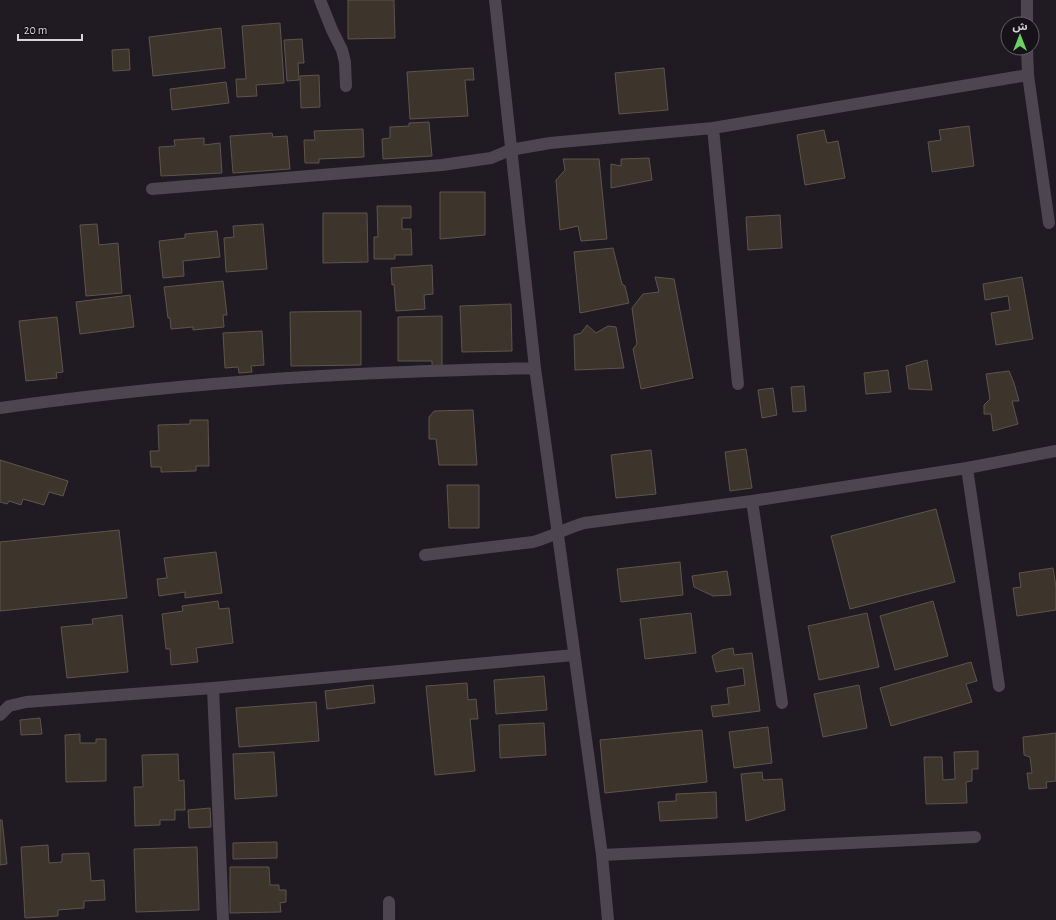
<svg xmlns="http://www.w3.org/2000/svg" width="1056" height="920" font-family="'Alegreya Sans','Noto Sans Arabic',sans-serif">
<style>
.building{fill:#3d342b;stroke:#5e544b}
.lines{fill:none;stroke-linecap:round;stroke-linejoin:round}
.street{stroke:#4d454f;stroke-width:12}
</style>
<rect width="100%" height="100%" fill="#201a23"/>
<path class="building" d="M348,0h46l1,38 -47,1z
M280,23l4,60 -28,2 1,11 -20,1 -1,-18h10l-4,-53z
M221,28l4,40 -72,8 -4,-39z
M302,39l2,24h-6l1,17 -12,1 -3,-41z
M129,49l1,21 -17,1 -1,-21z
M473,68l1,12h-9l3,36 -58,3 -3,-47z
M664,68l4,42 -49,4 -4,-41z
M319,75l1,32 -19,1 -1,-32z
M226,82l3,21 -57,7 -2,-21z
M429,122l3,34 -49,3 -1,-20 8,-1v-11l19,-1v-3z
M969,126l5,40 -42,6 -4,-30 13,-2 -2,-10z
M363,129l1,28 -45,2v4h-14l-1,-23h11l-1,-9z
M824,130l3,13 11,-2 7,37 -40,7 -8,-50z
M272,133l1,4 14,-1 3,33 -57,4 -3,-37z
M204,138v7l16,-2 2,30 -61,3 -2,-29 16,-1 -1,-6z
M649,158l3,22 -41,8v-24l10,2v-7z
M563,159h36l8,80 -26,2 -3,-15 -18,4 -4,-50 9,-10z
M440,192h45v43l-45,4z
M377,206h34v12h-9v11h9l1,26h-17v4h-21v-22h4z
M323,213h44l1,49 -45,1z
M780,215l2,33 -34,2 -2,-33z
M97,224l2,21 19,-2 4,50 -36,3 -6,-71z
M263,224l4,45 -41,3 -2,-34 10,-1 -1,-11z
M217,231l3,26 -37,4 1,15 -21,2 -4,-37 26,-3v-4z
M613,248l9,36 3,2 4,17 -49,10 -6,-61z
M432,265l1,29 -9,1 1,14 -29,2 -2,-27 -2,1 -1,-17z
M655,277l19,2 19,99 -52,11 -8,-40 4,-5 -5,-36 11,-14 16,-2z
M1022,277l11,62 -37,6 -5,-32 19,-3 -2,-14 -23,4 -2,-16z
M223,281l4,34h-4l1,12 -31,3v-3l-22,2 -1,-11h-2l-4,-31z
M130,295l4,32 -54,7 -4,-32z
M511,304l1,47 -50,1 -2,-46z
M361,311v54l-70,1 -1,-54z
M442,316v50h-10v-5h-34v-44z
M57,317l6,55 -7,1 1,5 -31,3 -7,-60z
M587,325l9,8 12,-7 8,1 8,41 -49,2 -1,-35 7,-2z
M262,331l2,34 -13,1 1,6 -13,1 -1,-6 -13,1 -2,-35z
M927,360l5,30 -23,-1 -3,-23z
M888,370l3,22 -25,2 -2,-21z
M1009,371l5,12 5,18h-7l6,23 -25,7 -2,-17h-7v-9l6,-6 -4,-25z
M804,386l2,25 -13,1 -2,-25z
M773,388l4,27 -15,3 -4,-28z
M473,410l4,55h-38l-3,-26h-7v-22l5,-6z
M190,420h18l1,46h-13v5l-35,1v-5h-10l-1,-16h9l-1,-26 32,-1z
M746,449l6,39 -22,3 -5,-39z
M651,450l5,44 -40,4 -5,-43z
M0,460l68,21 -5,15 -14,-4 -5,13 -21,-6 -2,6 -12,-4 -2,3 -7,-2z
M447,485h32v43h-30z
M936,509l19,73 -105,27 -19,-73z
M119,530l8,68 -127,13v-69z
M216,552l6,41 -37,5v-6l-26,4 -2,-17 10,-1 -3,-20z
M680,562l3,33 -62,7 -4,-33z
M1053,568l3,19v23l-39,6 -4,-28 8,-1 -2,-14z
M727,571l4,24 -18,1 -19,-9 -2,-11z
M218,601l1,8 10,-1 4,35 -37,5 2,14 -27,3 -1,-16h-4l-4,-35 21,-3 -1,-5z
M933,601l15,55 -53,14 -15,-54z
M691,613l5,40 -51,6 -5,-40z
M867,613l12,54 -60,13 -11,-54z
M122,615l6,57 -61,6 -6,-51 32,-3 -1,-5z
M733,648l1,7 18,-2 8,58 -47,6 -2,-11 18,-2 -2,-16 18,-3 -2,-17 -27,4 -4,-16 10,-6z
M971,662l6,19 -11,3 6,18 -81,24 -11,-38z
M544,676l3,34 -51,4 -2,-34z
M467,683l1,17 8,-1 2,20h-8l5,52 -40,4 -9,-89z
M373,685l2,18 -48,6 -2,-18z
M859,685l8,43 -44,9 -9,-43z
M316,702l3,39 -80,6 -3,-39z
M40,718l2,16 -21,1 -1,-15z
M544,723l2,32 -46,3 -1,-33z
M768,727l4,36 -38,5 -5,-36z
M702,730l5,52 -102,11 -5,-53z
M1056,733v48l-10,1 1,6 -18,1 -2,-16h5l-2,-16 -6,-2 -1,-18z
M80,734v9h16v-4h10v42l-40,1 -1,-47z
M978,751v18h-6v12l-6,1 1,21 -41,1 -2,-47h18l1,23 12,-1 -1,-27z
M274,752l3,44 -42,3 -2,-45z
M178,754l1,27 5,-1 1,30h-10v10h-15v5l-25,1 -1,-39h9l-1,-32z
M762,772l1,8 19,-1 3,31 -39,11 -5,-47z
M716,792l1,26 -57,3 -2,-19 18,-1v-7z
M210,808l1,19 -22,1 -1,-18z
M0,820h2l5,44 -7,1z
M277,842v16l-44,1v-16z
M48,845l1,18 13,-1v-8l27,-1 2,28 13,-1 1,20 -21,1v7l-26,2v6l-33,2 -4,-71z
M197,847l2,63 -63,2 -2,-63z
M230,867h39l1,18h9v5h7v12l-6,1 1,9 -51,1z"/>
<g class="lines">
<path class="street" d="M320,0l12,30 10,20 3,12 1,24
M495,0l40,368 67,487 6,65
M1027,24v-24
M1027,48l1,27 21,148
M713,128l25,256
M152,189l290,-24 49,-7 19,-8 40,-7 163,-15 315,-53
M0,408c79,-11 158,-20 238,-26 99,-9 198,-11 297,-14
M967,468l32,218
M752,501l30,202
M425,555l108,-13c18,-5 34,-14 51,-19l168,-22 215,-33 89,-17
M213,688l10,232
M0,715l9,-9 17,-4 187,-14 361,-33
M602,855l373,-18
M389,920v-18"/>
</g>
<g transform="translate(1020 36)"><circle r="19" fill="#171119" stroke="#655f66"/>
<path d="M0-3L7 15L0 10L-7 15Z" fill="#6cd362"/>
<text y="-6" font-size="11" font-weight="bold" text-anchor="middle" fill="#d9d4da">ش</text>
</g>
<path d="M18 34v6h64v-6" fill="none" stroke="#d9d4da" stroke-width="2"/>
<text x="24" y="34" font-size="12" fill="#d9d4da" stroke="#171119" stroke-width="3" paint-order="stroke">20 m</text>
</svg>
